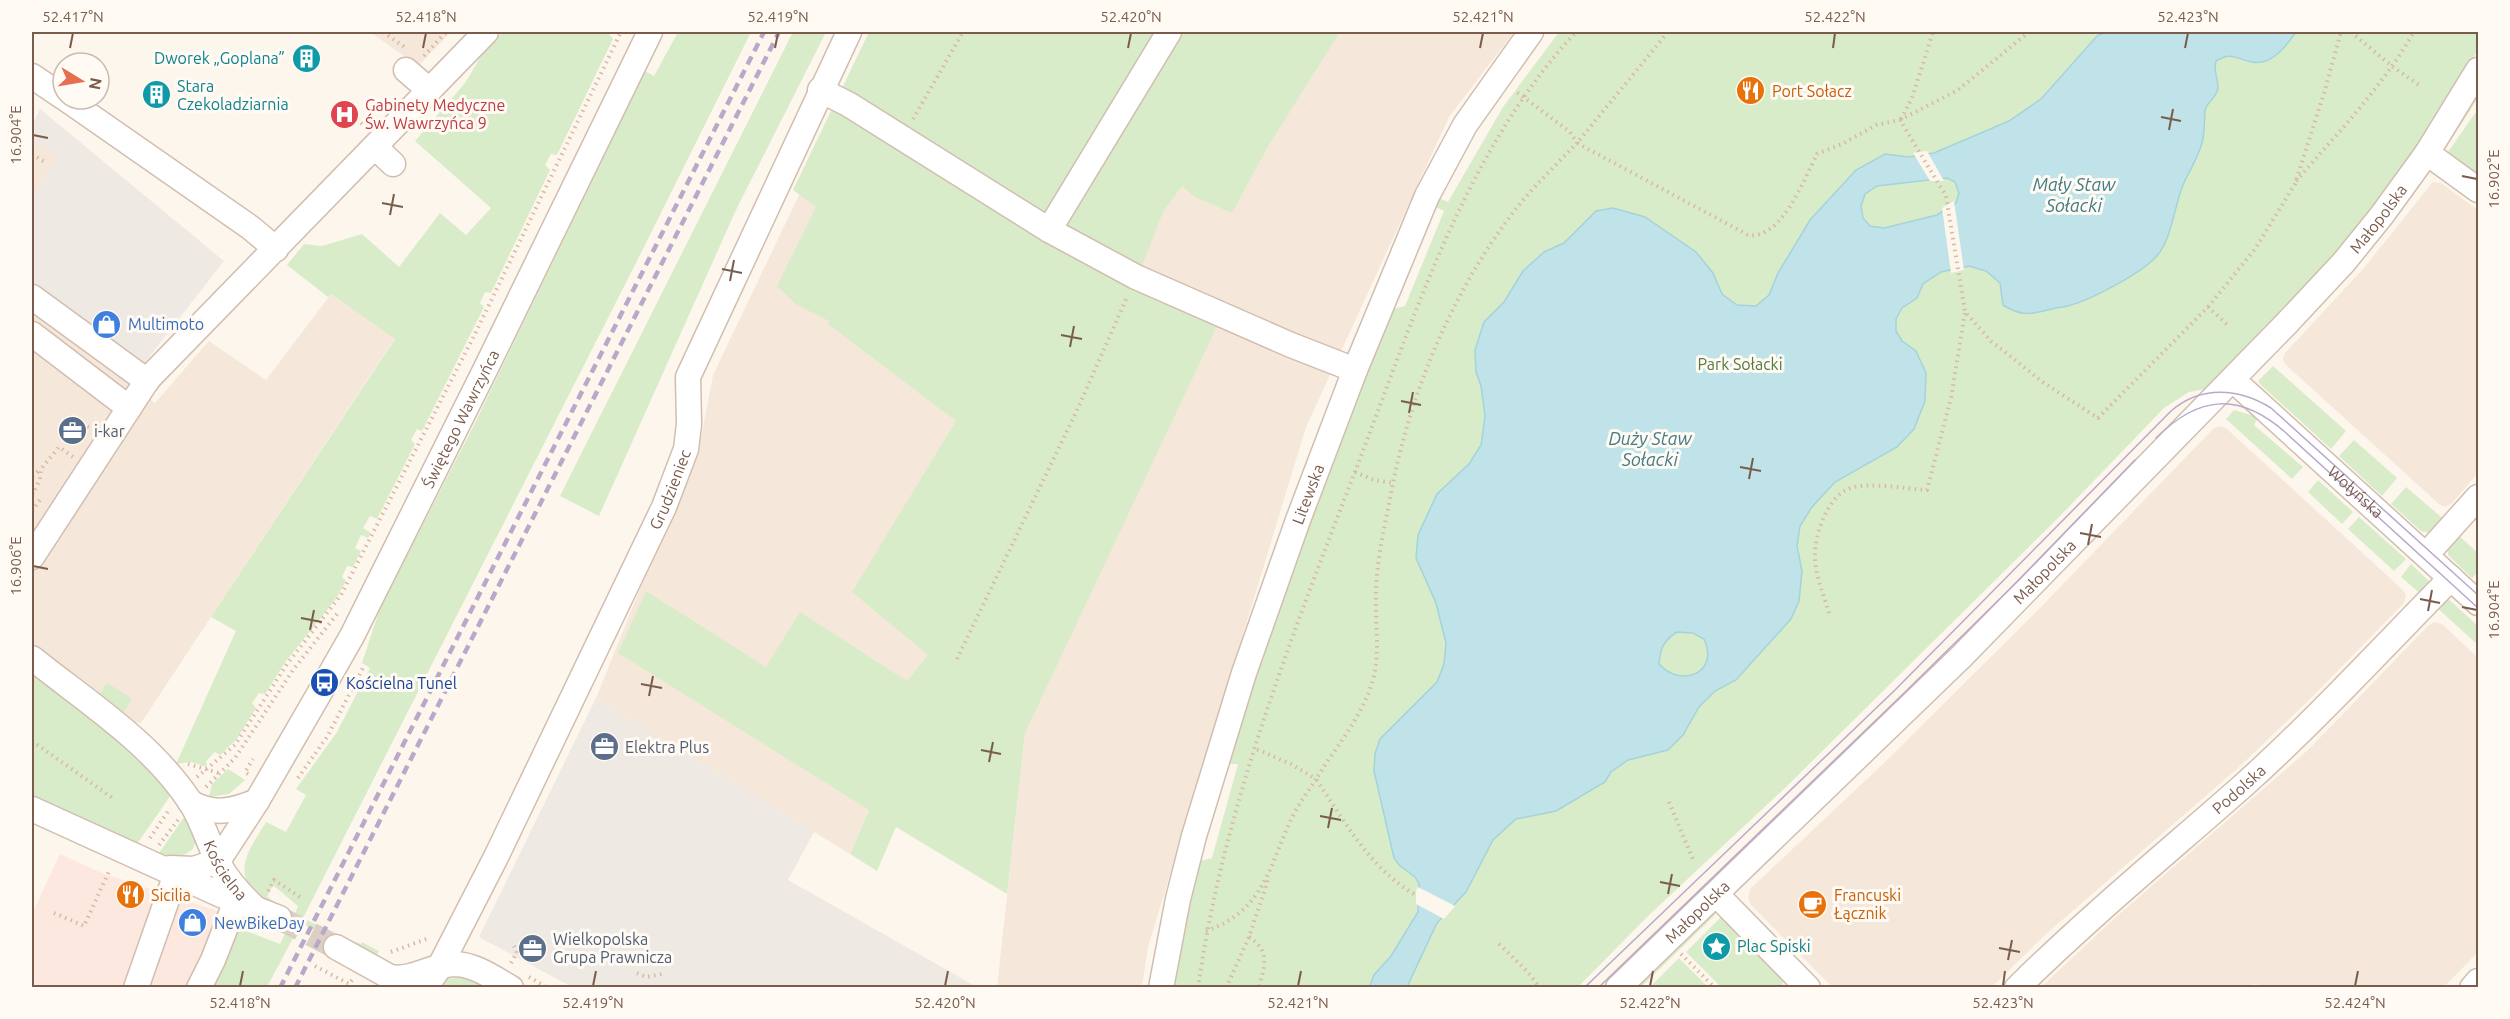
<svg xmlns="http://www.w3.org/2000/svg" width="2510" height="1019" font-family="Ubuntu,sans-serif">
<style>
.residential{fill:#f5e8da}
.commercial{fill:#fde8e0}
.industrial{fill:#efe9e4}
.green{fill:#d8ecc9;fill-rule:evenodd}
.water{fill:#bfe3e8;stroke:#a5d3da;stroke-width:1.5;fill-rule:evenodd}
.pier{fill:#fdf6ec}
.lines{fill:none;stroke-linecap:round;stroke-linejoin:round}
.minor-tunnel{stroke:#dcd0c4;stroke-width:24;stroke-dasharray:24 12;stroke-linecap:butt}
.minor-casing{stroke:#d1beb0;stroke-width:27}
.path{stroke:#d9b8a5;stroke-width:4;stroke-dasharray:1.5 4.5;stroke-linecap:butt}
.minor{stroke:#fff;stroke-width:24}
.tram{stroke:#b9a8c9;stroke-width:1.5}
.rail{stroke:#b9a8c9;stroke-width:4.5;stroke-dasharray:9 6;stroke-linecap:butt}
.ticks{fill:none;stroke:#7a5c4d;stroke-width:2}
.labels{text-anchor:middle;stroke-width:6;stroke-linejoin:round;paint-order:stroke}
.culture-label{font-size:16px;fill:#0d838f;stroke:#fffaf3;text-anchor:start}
.food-label{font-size:16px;fill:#c56008;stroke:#fffaf3;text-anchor:start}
.health-label{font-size:16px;fill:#be3a42;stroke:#fffaf3;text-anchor:start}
.street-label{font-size:16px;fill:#7a5c4d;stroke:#fffaf3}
.shop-label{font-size:16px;fill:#366cbe;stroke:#fffaf3;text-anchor:start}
.park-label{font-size:16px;fill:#537a41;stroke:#fffaf3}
.service-label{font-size:16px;fill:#4e5e75;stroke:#fffaf3;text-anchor:start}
.transit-label{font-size:16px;fill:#164399;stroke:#fffaf3;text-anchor:start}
.water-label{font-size:18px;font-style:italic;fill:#437c86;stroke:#fffaf3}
.neatline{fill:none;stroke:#7a5c4d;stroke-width:2}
.ticks-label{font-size:15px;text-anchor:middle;fill:#7a5c4d}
</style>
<rect width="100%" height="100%" fill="#fdf6ec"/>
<path class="residential" d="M370,32h81l-33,34z
M877,32h637l-65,85 -143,310 -158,520 -6,40h-145l28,-254 -156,77 -19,44 -254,-156 105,-260 12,-63z
M32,138l26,17 -26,47z
M2433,182l8,1 37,27v263l-27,31 -6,3 -6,-3 -154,-140 -2,-5 2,-6 78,-84z
M331,294l64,44 -254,385 -11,-1 -98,93v-503l123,91 54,-62 57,39z
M2219,426l7,2 177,162 3,6 -2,7 -92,94 -74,71 -192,166 -54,53h-160l-81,-82 -3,-7 2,-9 135,-127 152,-151 177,-183z
M2435,622l7,2 36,34v294l-34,35 -184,1 -4,-5 -6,5 -209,-1 75,-70 192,-167 120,-124z"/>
<path class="commercial" d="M60,854l42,19 116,38 18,11 -28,65 -176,1v-74z"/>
<path class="industrial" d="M40,109l184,152 -96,123 -96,-72v-110l26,-47 -26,-17v-13z
M596,698l218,134 -26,48 189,107h-405l-93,-50z"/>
<path class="green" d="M503,32h108l-2,2 4,5 -56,116 -6,-1 -6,11 5,5 -59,123 -6,-1 -5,11 4,4 -62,124 -5,-2 -6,11 4,4 -38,75 -7,-3 -7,12 8,5 -3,5 -7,-3 -6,13 6,3 -8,16 -6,-1 -5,11 4,4 -11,19 -49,61 -21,33 -6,-1 -7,10 4,5 -20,32 -16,15 -5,-3 -9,9 1,6 -16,-5 -15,2 60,-133 -25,-14 184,-278 -64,-45 -3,3 -41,-32 17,-21 18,2 40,-12 37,33 41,-54 26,22 25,-27 -76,-67 50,-58 18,-30z
M678,32h73l-110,221 -338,665 38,19 20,7 1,-2 17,9 -4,8 -74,-36 -34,64 -56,1 29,-69 9,3 -3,9 34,13 12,-25c-8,-5 -21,-9 -28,-16 -35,-29 -16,-51 2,-81l20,10 20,-37 -10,-6 41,-57 33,-64 -8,-5 18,-55 94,-183 171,-354 9,5zM273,885l25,21 -3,8 -28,-17z
M793,32h33l-90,178 -137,306 -39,-20z
M869,32h471l-73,116 -35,65 -37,-16 -13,-11 -19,26 -23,59 79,51 -194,411 -18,161 -111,-67 -19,44 -27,-17 19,-44 -251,-157 28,-62 120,76 34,-55 107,69 21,-26 -76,-63 104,-171 -128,-97 1,-3 -32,-16 -20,-19 39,-79 -23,-17z
M1559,32h919v18l-85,134 -66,82 -112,121 -26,5 -25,16 -107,111 -271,268 -139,130 -69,70 -408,1 26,-126 16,-4 26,-94h-14l23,-73 141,-381 17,-4 39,-95 -12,-6 4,-8 12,5 55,-95z
M2478,88v10l-32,50v-5z
M2478,109v68l-30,-25z
M2273,366l73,65 -15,18 -70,-64 -3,-4z
M2234,410l24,7 -4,8 49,42 -11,12 -66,-60z
M2354,440l43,38 -15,18 -43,-40z
M2318,480l35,32 -11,12 -34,-32z
M2406,487l40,34 -16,12 -9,-2 -30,-27z
M2359,517l47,42 -12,12 -46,-42z
M2457,534l21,19v22l-1,-2 -5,5 -24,-23v-11z
M2411,564l20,19 -9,12 -21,-18z
M2445,596l33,30v19l-43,-39z
M32,666l106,87 35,39 -36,52 -105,-46z
M107,683l23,14 1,4 -8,12 -24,-18z
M228,769l17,11 -16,14 -20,3 3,-13z
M187,813l10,25 -4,11 -14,9 -20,-5z
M1717,913l-76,74 -10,1 79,-74z
M1724,914l58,57 1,16h-62l-35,-35z
M1679,958l29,29h-58z
M462,977l14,2 16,9h-55l10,-9z"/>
<path class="water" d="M2106,32h190c-10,14 -24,34 -44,30 -16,-3 -20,-11 -36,-1 -3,10 2,17 2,27 -1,10 -12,14 -13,23 -1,11 0,21 -3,32 -4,15 -13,28 -19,42 -9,22 -11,54 -27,72 -16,17 -70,46 -93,50 -26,3 -34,14 -60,-2l-3,-22 -14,-12 -17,-5 -28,6 -18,12 -6,14 -15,10 -6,11v12l6,10 14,10 10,22 -1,28 -11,28 -17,18 -62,35 -23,25 -12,19 -3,20 5,25 -3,30 -8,18 -55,61 -21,11 -16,16 -16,28 -15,15 -40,10 -17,12 -6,10 -49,29 -40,8 -23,21 -27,52 -29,31 -30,64 -38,1 5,-13 17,-19 27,-44 1,-28 -4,-7 -16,-12 -5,-7 -20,-87 1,-17 5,-15 57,-57 7,-18 2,-21 -10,-40 -20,-45 2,-23 19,-41 32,-30 12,-19 4,-29 -4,-30 -5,-14 -1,-22 9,-28 20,-20 19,-31 21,-19 20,-9 32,-32 17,-3 32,9 51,35 17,21 9,21 15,11 19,1 13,-11 9,-22 32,-53 46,-50 29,-16 24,3 25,-4 75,-32 32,-22 56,-63zM1947,178l8,4 4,11 -3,10 -19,12 -53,13 -14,-2 -7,-8 -2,-12 4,-12 12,-8zM1677,632l16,1 11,6c16,35 -24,49 -45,25 1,-15 4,-23 18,-32z"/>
<path class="pier" d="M1927,151l17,30h-14l-17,-28z
M1954,201l10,69 -13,3 -9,-65z
M1418,887l37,19 -11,13 -28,-15v-13z"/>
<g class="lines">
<path class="minor-tunnel" d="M279,918l57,29"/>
<defs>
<g id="minor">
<path d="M406,70l23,20"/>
<path d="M32,76l31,21"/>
<path d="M820,90l28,14 201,126 87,47 155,68 64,25"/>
<path d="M66,99l185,129 25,21"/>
<path d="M375,147l18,17"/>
<path d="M2427,153l51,37"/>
<path d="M1049,230l120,-198"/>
<path d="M32,297l115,84"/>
<path d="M32,334l97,74"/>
<path id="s1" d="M2233,380l245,223"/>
<path d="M2426,555l52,-58"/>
<path d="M32,557l116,-178 338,-347"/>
<path id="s2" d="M32,658c55,44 120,85 159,145 12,19 18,42 29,63 9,16 21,29 35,42"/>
<path d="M190,802c23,14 44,9 67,-1"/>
<path d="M32,809l189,86 58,23"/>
<path id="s3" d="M170,868l24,1 24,-8 39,-60 59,-102 36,-63 133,-266 165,-338"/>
<path d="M1716,894l92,94"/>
<path d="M336,947l54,30 8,11"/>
<path d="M390,977c23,4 42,-12 64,-13 20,0 40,14 57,24"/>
<path d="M136,988l40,-114"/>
<path d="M199,988l14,-28 23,-59"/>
<path id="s4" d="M425,988l14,-20 57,-111 168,-350 22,-58 3,-25 -1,-47 161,-345"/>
<path id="s5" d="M1161,988l17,-89 16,-63 50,-163 54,-153 57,-150 72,-174 38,-71 66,-93"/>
<path id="s6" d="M1618,988l344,-332 325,-333 57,-61 38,-47 45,-62 51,-83"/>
<path id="s7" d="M2017,988c73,-72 151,-136 228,-204 72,-65 138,-137 206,-206"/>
<path d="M2472,988l6,-7"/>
</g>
</defs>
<use href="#minor" class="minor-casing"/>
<path class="path" d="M383,32l23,16
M1668,32l-91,111 171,92c34,5 56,-56 69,-81l25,-10 34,-19 24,-5 46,76 19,116 26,29 53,42 54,35 110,-111 21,19
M2351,32l42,35 29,20
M424,56l22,-24
M344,114l5,-4 15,16
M913,119l50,-87
M1901,119l11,-21 21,-66
M1900,120l58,-30 71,-58
M32,154l14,9
M2296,181c43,-49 85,-93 118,-149
M2208,307l47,-58 40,-65 29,-91 17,-61
M82,424l8,4
M1355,472l19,8 19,3
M32,476l9,-7
M32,495l8,-16 1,-10 18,-22 14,10
M32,511l10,-14
M1829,613c-5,-18 -15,-40 -14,-59 0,-20 13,-57 33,-65 20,-8 57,0 79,1l24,-92 14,-86
M957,659l122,-253 48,-109
M32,741l82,58
M188,764l31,9
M248,774l-3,-2 8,-13
M197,777l38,-32 52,-81 54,-69 133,-259 147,-304
M298,778l29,-41 36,-69
M206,787l29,-29 58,-88 44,-56
M1669,802l25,60
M150,838l19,-28
M159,845l19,-25
M268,891l6,-11 29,19
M1414,894c-45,-27 -69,-72 -98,-115 20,-32 49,-66 58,-103 6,-27 1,-54 2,-82 0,-29 7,-60 13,-90 18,-104 61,-210 126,-294 19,-24 41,-45 62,-67l-7,-11 -56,-42
M54,913l30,13 26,-57
M1206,931c63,-22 63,-71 90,-121 6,-11 14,-21 20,-31l-25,-15 -35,-15
M1249,937c22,14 15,29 10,51
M1499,944l28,27 13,17
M391,952l38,-14
M1681,954l34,34
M511,963l6,-11 -3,-6
M315,966l34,18 3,-4
M637,973l9,4 16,-3
M529,977l19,11
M1198,988c26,-184 97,-360 163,-532 56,-147 106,-307 215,-424
M1226,988l23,-51 20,-60"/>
<use href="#minor" class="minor"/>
<path class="tram" d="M2156,438c43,-43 83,-46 129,-6l193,176
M1584,988l311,-298 276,-279c30,-26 68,-23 100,-3l207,187
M1598,988l303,-292 120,-118 114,-118"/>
<path class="rail" d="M280,988l484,-956
M295,988l484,-956"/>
</g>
<path class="ticks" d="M70,48l3,-15M423,48l3,-15M775,48l3,-15M1128,48l3,-15M1480,48l3,-15M1833,48l2,-15M2185,48l3,-15M2161,117l20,4M2169,130l4,-21M33,135l15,3M2462,176l15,3M382,203l21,4M390,215l4,-21M722,269l20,4M730,281l4,-21M1061,335l21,4M1070,347l4,-21M1401,401l20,4M1409,413l4,-21M1740,467l21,4M1749,479l4,-21M2080,533l21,4M2088,545l4,-21M33,566l15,3M2420,599l20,4M2462,607l15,3M2428,611l4,-21M301,618l21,4M310,630l4,-20M641,684l21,4M649,696l4,-20M981,750l20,4M989,762l4,-20M1320,816l21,4M1328,828l4,-20M1660,882l20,4M1668,894l4,-20M1999,948l21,4M2008,960l4,-20M240,986l3,-15M593,986l3,-15M945,986l3,-15M1298,986l3,-15M1650,986l3,-15M2003,986l2,-15M2355,986l3,-15"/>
<defs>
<symbol id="building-disc" viewBox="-11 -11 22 22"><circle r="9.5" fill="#0f9aa8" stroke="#fffaf3"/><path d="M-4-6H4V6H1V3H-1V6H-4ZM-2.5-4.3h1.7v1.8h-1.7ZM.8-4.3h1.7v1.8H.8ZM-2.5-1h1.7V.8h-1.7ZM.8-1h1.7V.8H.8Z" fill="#fff"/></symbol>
<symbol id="restaurant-disc" viewBox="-11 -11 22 22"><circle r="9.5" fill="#e8710a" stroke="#fffaf3"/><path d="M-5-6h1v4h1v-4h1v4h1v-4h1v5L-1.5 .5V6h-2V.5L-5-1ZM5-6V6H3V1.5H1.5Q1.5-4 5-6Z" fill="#fff"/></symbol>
<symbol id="hospital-disc" viewBox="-11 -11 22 22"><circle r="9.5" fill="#e0444e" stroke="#fffaf3"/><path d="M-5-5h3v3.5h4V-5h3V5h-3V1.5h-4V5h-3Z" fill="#fff"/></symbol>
<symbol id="shop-disc" viewBox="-11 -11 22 22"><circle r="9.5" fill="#3f7fe0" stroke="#fffaf3"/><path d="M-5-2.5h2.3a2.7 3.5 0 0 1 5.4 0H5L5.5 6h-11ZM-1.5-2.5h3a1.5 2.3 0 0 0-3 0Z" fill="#fff"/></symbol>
<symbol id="office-disc" viewBox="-11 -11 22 22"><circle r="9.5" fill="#5c6f8a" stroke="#fffaf3"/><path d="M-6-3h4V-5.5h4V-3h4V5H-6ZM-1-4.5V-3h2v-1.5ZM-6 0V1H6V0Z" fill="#fff"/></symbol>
<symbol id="bus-disc" viewBox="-11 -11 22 22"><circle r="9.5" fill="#1a4fb4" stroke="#fffaf3"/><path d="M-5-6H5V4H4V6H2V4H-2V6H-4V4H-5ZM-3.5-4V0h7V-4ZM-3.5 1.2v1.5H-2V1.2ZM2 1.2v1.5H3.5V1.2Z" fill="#fff"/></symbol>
<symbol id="cafe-disc" viewBox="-11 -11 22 22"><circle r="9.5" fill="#e8710a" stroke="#fffaf3"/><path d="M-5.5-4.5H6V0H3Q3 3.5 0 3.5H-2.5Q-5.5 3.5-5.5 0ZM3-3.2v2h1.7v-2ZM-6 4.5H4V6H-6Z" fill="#fff"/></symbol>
<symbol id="sight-disc" viewBox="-11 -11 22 22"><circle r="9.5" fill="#0f9aa8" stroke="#fffaf3"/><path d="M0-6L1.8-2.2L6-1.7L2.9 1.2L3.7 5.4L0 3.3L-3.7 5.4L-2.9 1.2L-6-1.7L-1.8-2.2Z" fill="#fff"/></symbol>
</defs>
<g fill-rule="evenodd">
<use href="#building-disc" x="290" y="42" width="33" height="33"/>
<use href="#restaurant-disc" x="1734" y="74" width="33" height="33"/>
<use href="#building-disc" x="140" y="78" width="33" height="33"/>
<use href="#hospital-disc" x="328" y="98" width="33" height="33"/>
<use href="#shop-disc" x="90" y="308" width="33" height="33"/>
<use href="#office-disc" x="56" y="414" width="33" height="33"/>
<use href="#bus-disc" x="308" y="666" width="33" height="33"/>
<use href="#office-disc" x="588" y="730" width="33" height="33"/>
<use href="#restaurant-disc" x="114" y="878" width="33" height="33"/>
<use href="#cafe-disc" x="1796" y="888" width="33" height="33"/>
<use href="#shop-disc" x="176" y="906" width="33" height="33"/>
<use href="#sight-disc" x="1700" y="930" width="33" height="33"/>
<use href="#office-disc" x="516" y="932" width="33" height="33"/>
</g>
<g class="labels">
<g class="culture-label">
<text x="285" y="64" text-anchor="end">Dworek „Goplana”</text>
<text x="177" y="92">Stara<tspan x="177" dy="18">Czekoladziarnia</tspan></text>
<text x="1737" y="952">Plac Spiski</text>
</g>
<g class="food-label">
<text x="1772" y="97">Port Sołacz</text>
<text x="151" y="901">Sicilia</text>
<text x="1834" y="901">Francuski<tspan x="1834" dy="18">Łącznik</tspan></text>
</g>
<g class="health-label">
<text x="365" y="111">Gabinety Medyczne<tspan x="365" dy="18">Św. Wawrzyńca 9</tspan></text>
</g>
<g class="street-label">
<text dy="6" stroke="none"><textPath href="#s6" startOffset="1082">Małopolska</textPath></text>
<text dy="6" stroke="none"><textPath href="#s3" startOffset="554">Świętego Wawrzyńca</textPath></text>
<text dy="6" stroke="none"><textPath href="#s4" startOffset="556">Grudzieniec</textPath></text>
<text dy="6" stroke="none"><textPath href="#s1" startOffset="166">Wołyńska</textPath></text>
<text dy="6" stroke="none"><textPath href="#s5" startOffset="516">Litewska</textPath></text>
<text dy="6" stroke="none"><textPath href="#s6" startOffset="596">Małopolska</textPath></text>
<text dy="6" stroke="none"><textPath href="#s7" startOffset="298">Podolska</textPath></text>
<text dy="6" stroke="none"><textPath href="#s2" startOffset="292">Kościelna</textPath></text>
<text dy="6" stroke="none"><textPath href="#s6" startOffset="110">Małopolska</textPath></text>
</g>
<g class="shop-label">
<text x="128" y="330">Multimoto</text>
<text x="214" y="929">NewBikeDay</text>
</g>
<g class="park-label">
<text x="1740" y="370">Park Sołacki</text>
</g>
<g class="service-label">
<text x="94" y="437">i-kar</text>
<text x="625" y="753">Elektra Plus</text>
<text x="553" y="945">Wielkopolska<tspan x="553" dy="18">Grupa Prawnicza</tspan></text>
</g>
<g class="transit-label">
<text x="346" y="689">Kościelna Tunel</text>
</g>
<g class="water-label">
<text x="2074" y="191">Mały Staw<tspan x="2074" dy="21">Sołacki</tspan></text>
<text x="1650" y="445">Duży Staw<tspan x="1650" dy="21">Sołacki</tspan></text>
</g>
</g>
<rect width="2510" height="1019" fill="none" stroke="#fffaf3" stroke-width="66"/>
<g transform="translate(81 81) rotate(101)"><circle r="28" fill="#fffaf3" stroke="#cabbb1" stroke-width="1.5"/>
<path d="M0-4.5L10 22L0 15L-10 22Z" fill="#e76f51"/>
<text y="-9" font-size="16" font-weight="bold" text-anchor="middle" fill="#7a5c4d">N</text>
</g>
<rect x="33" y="33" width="2444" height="953" class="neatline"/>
<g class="ticks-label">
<text x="73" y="22">52.417°N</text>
<text x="426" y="22">52.418°N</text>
<text x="778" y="22">52.419°N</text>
<text x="1131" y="22">52.420°N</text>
<text x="1483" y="22">52.421°N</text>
<text x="1835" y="22">52.422°N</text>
<text x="2188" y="22">52.423°N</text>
<text transform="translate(16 135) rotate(-90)" y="5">16.904°E</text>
<text transform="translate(2494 179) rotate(-90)" y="5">16.902°E</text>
<text transform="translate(16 566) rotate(-90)" y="5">16.906°E</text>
<text transform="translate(2494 610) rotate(-90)" y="5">16.904°E</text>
<text x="240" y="1008">52.418°N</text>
<text x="593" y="1008">52.419°N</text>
<text x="945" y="1008">52.420°N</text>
<text x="1298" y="1008">52.421°N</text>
<text x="1650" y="1008">52.422°N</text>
<text x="2003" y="1008">52.423°N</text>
<text x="2355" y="1008">52.424°N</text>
</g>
</svg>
